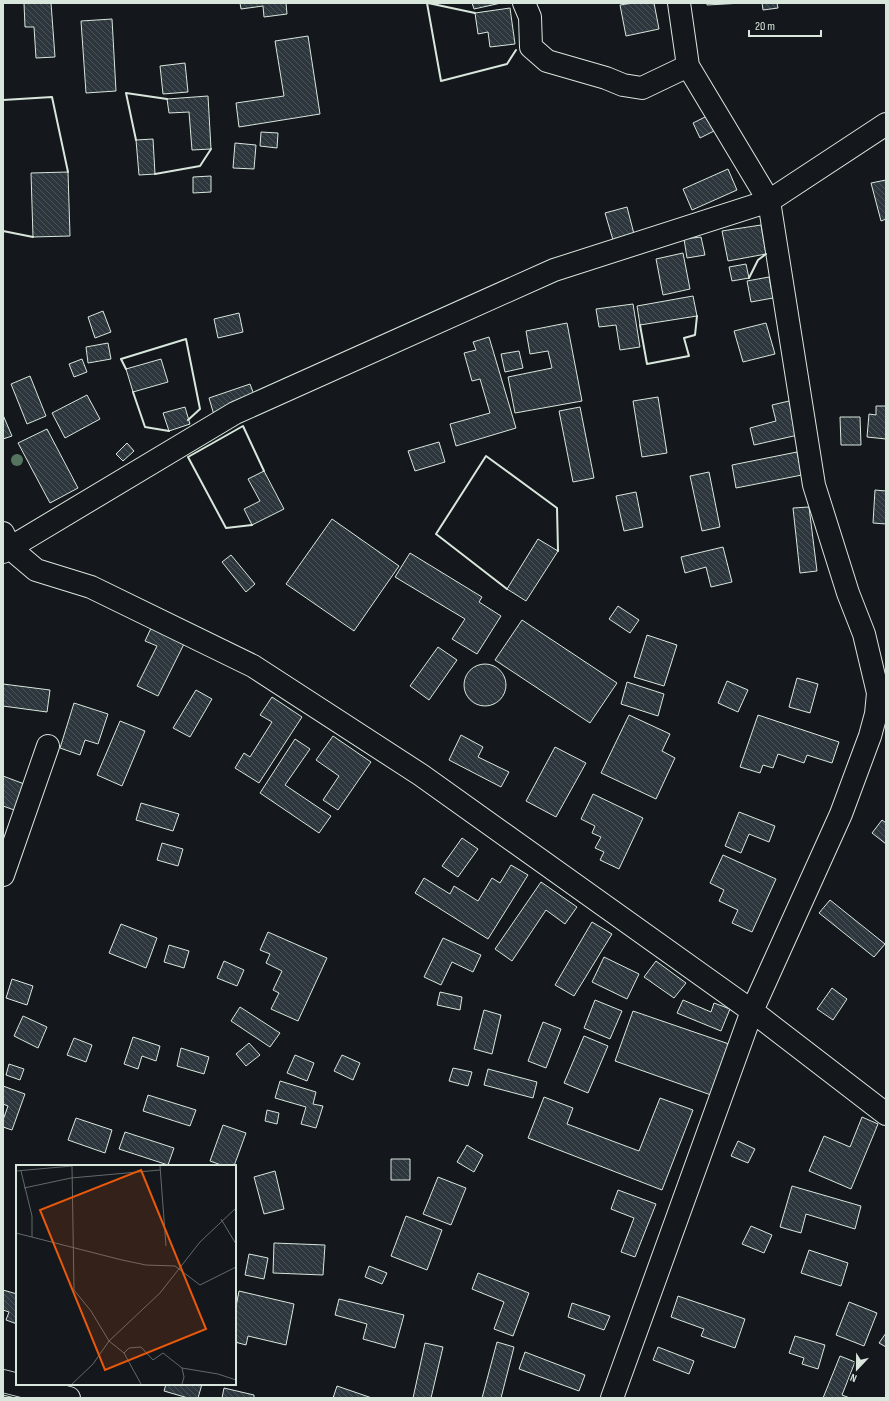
<svg xmlns="http://www.w3.org/2000/svg" width="889" height="1401" font-family="'Sofia Sans Condensed',sans-serif">
<style>
.building{fill:url(#building-back-hatch);stroke:#d8e6dc}
.lines{fill:none;stroke-linecap:round;stroke-linejoin:round}
.minor-casing{stroke:#d8e6dc;stroke-width:24}
.minor{stroke:#14181c;stroke-width:22}
.wall{stroke:#d8e6dc;stroke-width:2}
.tree{fill:#55745f}
.inset-road{fill:none;stroke:#626a69;stroke-width:1}
.view{fill:#e8590c;fill-opacity:0.15;stroke:#e8590c;stroke-width:2}
.inset-edge{fill:none;stroke:#d8e6dc;stroke-width:2}
</style>
<defs>
<pattern id="building-back-hatch" width="6" height="6" patternUnits="userSpaceOnUse"><rect width="6" height="6" fill="#2c363c"/><path d="M-1 5l2 2M0 0l6 6M5-1l2 2" fill="none" stroke="#4a5358"/></pattern>
</defs>
<rect width="100%" height="100%" fill="#14181c"/>
<path class="building" d="M24,3h27l4,54 -19,1 -2,-31h-9z
M240,3h46l1,11 -23,3 -1,-11 -22,3z
M472,3h29l-27,6z
M633,3h21l5,26 -33,7 -6,-31z
M707,3h36l-36,2z
M762,3h15l1,5 -15,2z
M510,8l5,36 -25,3 -2,-15 -10,2 -3,-21z
M112,19l4,72 -30,2 -5,-72z
M308,36l12,78 -81,13 -3,-24 48,-7 -9,-55z
M185,63l3,29 -25,2 -3,-28z
M208,96l3,53 -19,1 -3,-38 -20,1 -2,-14z
M707,116l7,15 -14,7 -7,-15z
M261,132l17,1 -1,15 -17,-2z
M153,139l2,35 -16,1 -3,-35z
M235,143l21,2 -2,24 -21,-1z
M728,169l9,21 -45,20 -9,-21z
M68,172l2,64 -37,1 -2,-64z
M211,176v16l-18,1v-16z
M886,180v39l-5,2 -10,-38z
M627,207l7,27 -21,6 -8,-27z
M761,225l5,29 -38,7 -6,-30z
M701,237l4,18 -18,3 -3,-19z
M683,253l7,36 -27,6 -7,-36z
M746,264l3,14 -17,3 -3,-14z
M769,277l4,21 -22,4 -4,-21z
M693,296l4,20 -57,9 -3,-19z
M633,304l7,43 -20,3 -4,-25 -17,2 -3,-18z
M103,311l8,21 -16,6 -7,-21z
M239,313l4,19 -25,6 -4,-19z
M567,323l15,78 -67,12 -7,-36 44,-9 -4,-17 -18,3 -4,-23z
M766,323l9,31 -32,8 -9,-31z
M489,337l27,91 -60,18 -6,-22 40,-11 -10,-34 -8,2 -8,-28 12,-3 -3,-8z
M108,343l3,16 -23,4 -2,-16z
M519,351l4,17 -18,4 -4,-18z
M82,359l5,13 -13,5 -5,-13z
M161,359l7,23 -35,10 -7,-23z
M30,376l16,40 -19,8 -16,-40z
M250,384l6,16 -42,15 -5,-17z
M87,395l13,24 -35,19 -13,-25z
M658,397l9,56 -25,4 -9,-56z
M789,401l9,34 -44,10 -4,-17 26,-7 -4,-16z
M876,406h10v33l-19,-2 2,-23 7,1z
M185,407l5,17 -21,7 -6,-18z
M580,407l14,71 -21,4 -14,-71z
M3,415l9,21 -9,3z
M840,417h20l1,28h-20z
M47,429l31,59 -28,15 -32,-60z
M439,442l6,20 -30,9 -7,-20z
M127,443l7,8 -11,10 -7,-7z
M797,452l5,23 -66,13 -4,-23z
M264,471l20,38 -32,16 -8,-16 16,-8 -12,-22z
M709,472l11,55 -18,4 -12,-55z
M875,490l11,1v33l-13,-1z
M636,492l7,35 -19,4 -8,-35z
M809,507l8,64 -17,2 -7,-65z
M332,519l67,47 -45,65 -68,-47z
M538,539l20,12 -32,50 -19,-12z
M723,547l9,35 -21,5 -5,-20 -21,6 -4,-16z
M410,553l72,44 -3,5 22,14 -24,38 -25,-15 13,-20 -70,-42z
M231,555l24,29 -9,8 -24,-30z
M618,606l21,14 -9,13 -21,-14z
M522,620l95,63 -27,40 -95,-63z
M152,626l33,16 -27,54 -21,-10 20,-40 -12,-5z
M647,635l30,10 -13,41 -30,-9z
M438,647l19,13 -28,40 -19,-14z
M464 685a21 21 0 1 1 42 0a21 21 0 1 1-42 0Z
M797,678l21,6 -8,29 -21,-6z
M727,681l21,9 -10,22 -20,-9z
M627,682l37,12 -6,22 -37,-12z
M3,684l47,6 -3,22 -44,-6z
M196,690l16,9 -22,38 -17,-9z
M272,697l30,20 -43,66 -24,-15 9,-15 6,4 22,-35 -12,-7z
M74,703l34,11 -10,30 -13,-4 -5,15 -20,-7z
M629,715l41,19 -8,17 13,7 -19,41 -55,-26z
M758,715l81,27 -7,21 -25,-8 -3,8 -26,-9 -5,14 -10,-3 -3,8 -20,-6z
M120,721l25,10 -23,55 -25,-11z
M461,735l22,12 -5,10 31,15 -8,15 -52,-27z
M333,736l38,26 -33,48 -15,-10 16,-24 -23,-16z
M295,739l15,10 -25,36 46,31 -12,17 -59,-40z
M555,747l31,16 -30,54 -30,-16z
M3,776l24,9 -10,26 -14,-5z
M593,794l50,24 -24,51 -19,-9 4,-8 -9,-4 6,-11 -9,-4 3,-7 -14,-7z
M141,803l38,11 -6,17 -37,-11z
M739,812l36,14 -6,16 -20,-8 -8,19 -16,-7z
M882,820l4,3v21l-14,-11z
M462,838l16,11 -20,28 -16,-11z
M162,843l21,6 -5,17 -21,-6z
M723,855l53,24 -24,53 -20,-9 6,-13 -19,-9 5,-11 -14,-7z
M511,865l17,10 -40,64 -73,-46 9,-15 26,16 4,-8 24,15 14,-23 8,5z
M541,882l36,25 -12,17 -19,-14 -34,51 -17,-12z
M830,900l55,44 -11,13 -55,-44z
M592,922l20,12 -38,62 -19,-11z
M121,924l36,14 -11,30 -37,-15z
M268,932l59,26 -29,63 -27,-12 8,-16 -6,-3 9,-19 -16,-8 4,-9 -10,-4z
M443,938l38,17 -8,17 -21,-10 -11,23 -17,-8z
M169,945l20,6 -5,17 -20,-6z
M604,957l35,17 -12,25 -35,-17z
M224,961l20,9 -7,16 -20,-8z
M656,961l30,22 -12,15 -30,-21z
M12,979l21,7 -6,19 -21,-7z
M832,988l15,11 -14,21 -16,-11z
M440,992l22,5 -2,13 -23,-5z
M595,1000l27,11 -12,28 -26,-11z
M683,1000l28,12 3,-9 16,6 -9,22 -44,-18z
M240,1007l40,26 -10,14 -39,-26z
M484,1010l17,5 -9,39 -18,-5z
M633,1011l96,33 -18,51 -96,-34z
M23,1016l24,11 -9,21 -24,-12z
M543,1022l18,7 -15,39 -18,-7z
M584,1036l24,10 -20,47 -24,-10z
M133,1037l27,9 -4,15 -14,-5 -4,13 -14,-5z
M74,1038l18,7 -6,17 -19,-7z
M249,1043l11,12 -14,11 -10,-12z
M181,1048l28,9 -5,17 -27,-8z
M295,1055l19,8 -7,18 -20,-8z
M342,1055l18,8 -7,17 -19,-9z
M9,1064l15,5 -4,11 -14,-5z
M453,1068l19,4 -4,14 -19,-5z
M488,1069l49,13 -4,16 -49,-13z
M280,1081l36,11 -3,12 10,2 -7,22 -15,-4 5,-17 -31,-9z
M3,1086l22,8 -13,36 -9,-3v-7l5,-14 -5,-2z
M148,1095l48,15 -6,16 -47,-15z
M544,1097l29,11 -6,16 72,27 21,-53 33,12 -31,80 -134,-52z
M267,1110l12,3 -2,11 -12,-3z
M862,1117l16,7 -27,65 -42,-18 15,-35 26,11z
M76,1118l36,12 -7,23 -37,-13z
M223,1125l23,8 -12,33h-10l-14,-5z
M125,1132l49,16 -6,17 -49,-16z
M738,1141l17,8 -7,14 -17,-7z
M467,1145l16,10 -9,17 -17,-10z
M391,1159h19v21h-19z
M275,1171l9,38 -20,5 -10,-37z
M438,1177l28,11 -15,37 -28,-11z
M792,1186l69,20 -6,23 -49,-15 -5,19 -21,-6z
M618,1190l38,14 -21,53 -14,-5 13,-34 -23,-9z
M406,1216l36,14 -15,40 -36,-14z
M751,1226l21,9 -8,18 -22,-9z
M274,1243l51,2 -2,30 -50,-2z
M809,1250l39,13 -7,23 -40,-13z
M249,1254l19,4 -4,21 -19,-4z
M369,1266l18,7 -5,11 -17,-7z
M478,1273l51,20 -16,43 -19,-7 10,-27 -32,-13z
M3,1290l14,4v30l-11,-4 3,-8 -6,-2z
M239,1291l55,13 -8,41 -38,-9 -2,9 -11,-3v-30z
M678,1296l67,23 -10,29 -34,-12 3,-7 -33,-12z
M339,1299l65,16 -9,33 -32,-9 4,-15 -32,-9z
M849,1302l28,11 -13,33 -28,-11z
M572,1303l38,13 -6,14 -36,-13z
M886,1333v14l-7,-4z
M795,1336l30,9 -7,24 -16,-5 2,-6 -15,-5z
M497,1342l17,5 -13,51h-19z
M425,1343l18,4 -12,51h-18z
M658,1347l36,14 -5,13 -36,-14z
M525,1352l60,23 -6,16 -60,-22z
M840,1356l15,6 -13,33 8,3h-27z
M166,1384h36l-4,14h-10l-24,-7z
M337,1386l35,12h-39z
M224,1388l30,7v3h-32z
M3,1395l12,3h-12z"/>
<g class="lines">
<defs>
<path id="minor" d="M524,3l6,14 1,30 16,14 59,17 17,7 19,3 46,-22
M3,533l7,15 26,22 55,17 162,79 168,109 331,236 134,103
M3,552l232,-139 319,-143 215,-69 117,-77
M3,875l45,-129
M3,1381l66,17
M612,1398l140,-387 89,-197 29,-78 6,-22 2,-21 -14,-59 -16,-41 -34,-108 -45,-284 -81,-135 -9,-63"/>
</defs>
<use href="#minor" class="minor-casing"/>
<use href="#minor" class="minor"/>
<path class="wall" d="M427,3l14,78 66,-17 9,-14
M428,3l47,10
M3,100l49,-3 16,75
M136,140l-10,-47 41,6
M155,174l45,-8 11,-17
M3,231l30,6
M749,278l9,-18 8,-6
M640,325l7,39 42,-8 -5,-18 11,-3 2,-19
M126,369l-5,-10 65,-20 14,70 -12,11
M133,392l12,35 24,4
M252,525l-26,3 -38,-71 55,-31 21,45
M507,589l-71,-55 50,-78 71,52 1,43"/>
</g>
<circle class="tree" cx="17" cy="460" r="6"/>
<g transform="translate(16 1165)">
<rect width="220" height="220" fill="#14181c"/>
<path class="inset-road" d="M56,1l2,124 17,21 18,30 15,12 17,31M144,1l6,80M0,6l56,-5M5,6l11,45v21M8,23l47,-10 89,-8M205,54l15,25M0,68l106,27 24,5 29,1 25,19 36,-18M108,188l5,-5 12,-1 12,13 10,-7 19,15 36,6 18,6M56,219l21,-20 16,-23 51,-48 40,-51 36,-34M166,219l2,-7 -2,-9"/>
<path class="view" d="M125,5l65,159 -101,41 -65,-160z"/>
<rect width="220" height="220" class="inset-edge"/>
</g>
<rect width="889" height="1401" fill="none" stroke="#d8e6dc" stroke-width="8"/>
<g transform="translate(857 1369) rotate(202)" stroke="#14181c" stroke-width="3" paint-order="stroke">
<path d="M0-3L7 15L0 10L-7 15Z" fill="#d8e6dc"/>
<text y="-6" font-size="11" font-weight="bold" text-anchor="middle" fill="#d8e6dc">N</text>
</g>
<path d="M749 30v6h72v-6" fill="none" stroke="#d8e6dc" stroke-width="2"/>
<text x="755" y="30" font-size="12" fill="#d8e6dc" stroke="#14181c" stroke-width="3" paint-order="stroke">20 m</text>
</svg>
